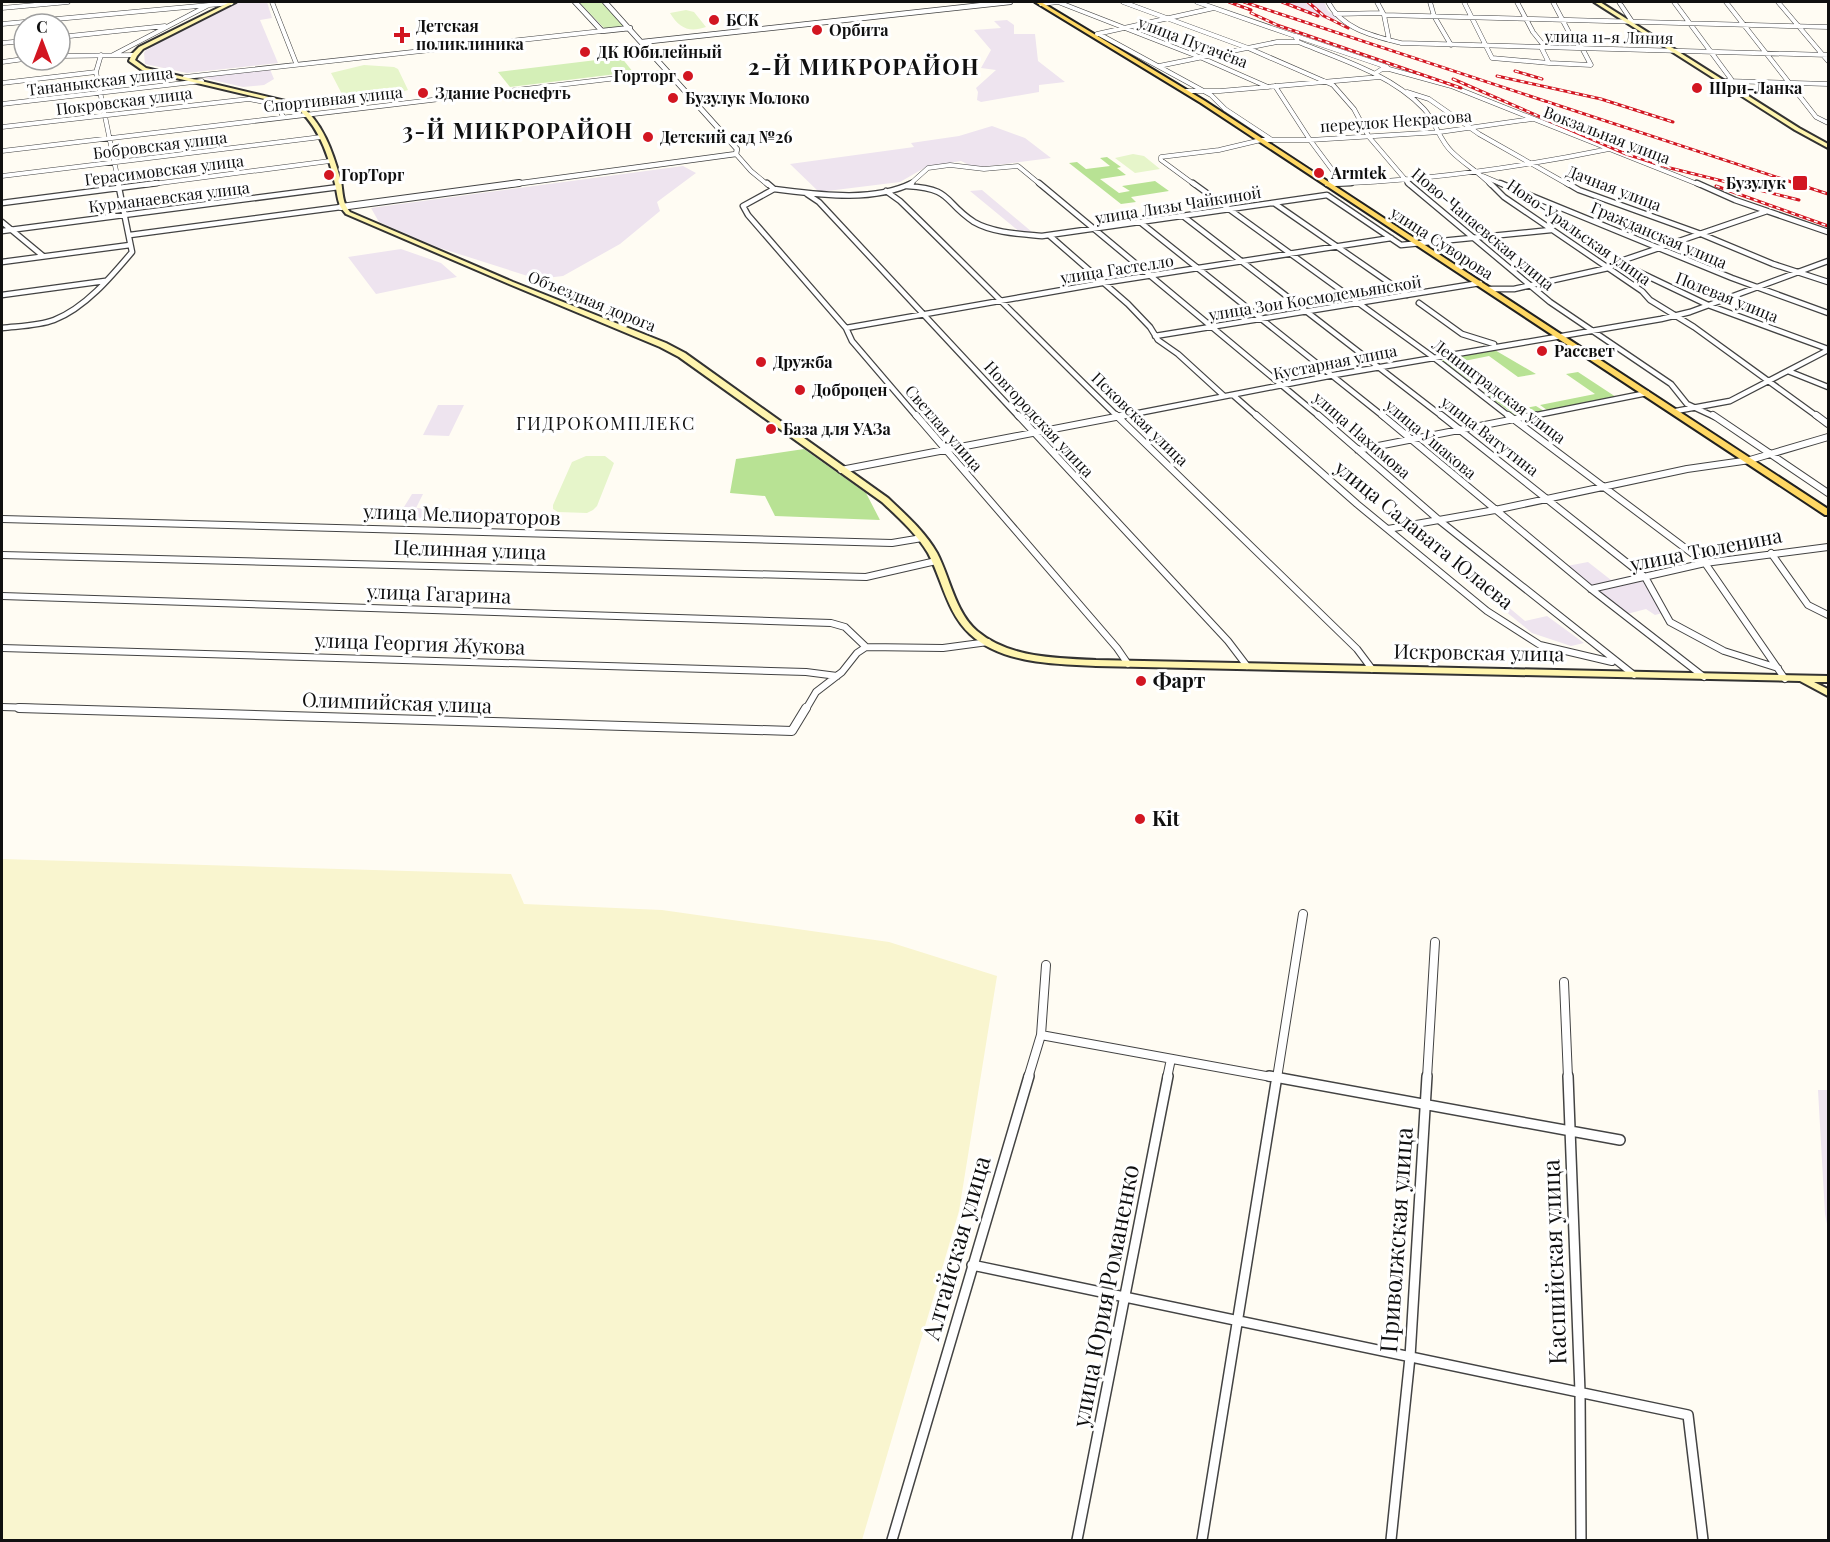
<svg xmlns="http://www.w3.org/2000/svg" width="1830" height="1542" font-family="'Playfair Display',serif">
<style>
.industrial{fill:#eee4ef}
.farmland{fill:#f9f5cf}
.green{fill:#d4efb7}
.forest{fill:#b8e294}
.pitch{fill:#e6f5ca}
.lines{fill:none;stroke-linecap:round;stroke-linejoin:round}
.minor-far4-casing{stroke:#434343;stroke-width:5}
.minor-far3-casing{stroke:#434343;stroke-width:7}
.minor-far2-casing{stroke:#434343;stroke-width:8}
.minor-far1-casing{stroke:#434343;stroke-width:10}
.minor-casing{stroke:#434343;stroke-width:12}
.tertiary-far1-casing{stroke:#434343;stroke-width:6}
.tertiary-casing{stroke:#434343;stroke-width:8}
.secondary-casing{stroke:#323232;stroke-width:4}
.primary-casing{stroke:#212121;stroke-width:4}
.minor-far4{stroke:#fff;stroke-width:4}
.minor-far3{stroke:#fff;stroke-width:4.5}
.minor-far2{stroke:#fff;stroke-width:6}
.minor-far1{stroke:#fff;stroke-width:8}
.minor{stroke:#fff;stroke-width:9}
.tertiary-far1{stroke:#fff;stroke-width:4.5}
.tertiary{stroke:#fff;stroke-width:6}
.secondary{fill:#fff5ae;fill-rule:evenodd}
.primary{fill:#ffd863;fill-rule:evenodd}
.rail-casing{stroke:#d21621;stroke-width:3}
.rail{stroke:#fff;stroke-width:1.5;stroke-dasharray:4;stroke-linecap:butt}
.poi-dot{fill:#d21621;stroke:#fff;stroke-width:2}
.labels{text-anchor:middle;stroke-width:6;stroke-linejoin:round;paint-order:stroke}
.far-poi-label{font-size:16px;font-weight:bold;fill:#101010;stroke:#fff;text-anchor:start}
.far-street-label{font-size:16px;fill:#101010;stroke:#fff}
.far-neighbourhood-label{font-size:18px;letter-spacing:1.5px;fill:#101010;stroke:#fff}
.street-label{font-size:20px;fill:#101010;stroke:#fff}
.poi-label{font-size:20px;font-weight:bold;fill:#101010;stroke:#fff;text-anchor:start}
.far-district-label{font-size:22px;font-weight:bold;letter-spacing:1.5px;fill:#101010;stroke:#fff}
.near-street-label{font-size:24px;fill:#101010;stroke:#fff}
</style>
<rect width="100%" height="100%" fill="#fffcf3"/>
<path class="industrial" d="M239,2h28l5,16 -12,2 18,43 -91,10 -42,-9 -1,-11 3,-5z
M1285,2h39l4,9 12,7 -12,2z
M1007,20l7,5v9h21l3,27 27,21 -26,3v7l-58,10 -4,-2 1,-8 -2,-4 20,-18 -15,-2 10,-18 -17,-20 27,-2 -7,-7z
M269,67l5,12 -10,6 -21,2 -47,-11z
M992,126l33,12 26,20 -76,10 -14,-7 -35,6 -26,15 -81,10 -29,-28 124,-17 -3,-4 48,-7z
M683,166l13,7 -39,29 3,9 -40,33 -57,32 -26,3 -100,-32 -58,-25 -8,-14z
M982,190l50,42 -11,1 -51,-42z
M401,249l40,14 16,14 -81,17 -28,-37z
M438,405h26l-15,31 -26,-1z
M412,494h11l-7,14 42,1 -7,14 -64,-3 8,-13h9z
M1588,562l23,18 27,-6 5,3 19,36 -7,2 -9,-6 -19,5 -60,-48z
M1500,600l25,21 22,-5 37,27 -13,3 -39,-13 -38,-31z
M1818,1090h10v139l-3,-15z"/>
<path class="farmland" d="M2,859l509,15 13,30 138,6 227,32 108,34 -38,235 -97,329h-860z"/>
<path class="green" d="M579,2h22l24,25 -20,2z
M621,57l12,15 -123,15 -12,-15z"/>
<path class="forest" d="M1107,157l14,10 -4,1 9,7 -26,4 19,14 11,-2 -8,-5 33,-5 14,10 -38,6 5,5 -15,2 -52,-41 8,-1 9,7 24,-3 -10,-8z
M1493,349l43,25 -18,3 -29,-21 -30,6 29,22 -11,2 -38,-28z
M1578,372l38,25 -69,13 -7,-5 55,-11 -29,-20z
M1494,390l26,19 16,-3 8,5 -28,5 -33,-24z
M804,449l62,44 14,27 -105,-4 -10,-20 -35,-3 6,-34z"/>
<path class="pitch" d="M686,10l8,2 12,15c-17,6 -27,1 -36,-14z
M364,65l30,2 4,2 10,21 -22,7 -43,-1 -12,-23z
M1133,154l11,2 16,13 -25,4 -20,-15z
M586,456h19l9,7 -17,43 -4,4 -6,3 -29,-1 -5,-3v-4l19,-43z"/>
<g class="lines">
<defs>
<path id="minor-far4" d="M272,2l24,61
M1123,2l125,46 85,37 21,24 15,28 41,48
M1197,2l98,34 3,6c43,17 94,33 126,67 12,13 15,31 28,43 12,12 27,20 39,33
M1328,2c14,27 45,34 73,41l427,12
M1377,2l7,13 5,25
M1430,2l4,14 17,29
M1464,2l28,56 57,5 -8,-16
M1517,2l16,30 12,15
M1621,2h-2l12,18 -2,2
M1674,2l57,77 -4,2
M1726,2l90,115 12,6
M1778,2l50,59
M1041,4l17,-2 144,56 66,29
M2,8l66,-6
M1335,14l47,-1
M1384,15l444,12
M2,24l229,-21
M1097,34l117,-26
M1099,34l112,61 14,14 47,31
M1296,36l91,31
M60,37l105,-11
M2,43l22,-2
M101,55l-5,17 23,113
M113,55l94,-49
M60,56l74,-1
M2,62l22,-3
M1549,63l42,2 -9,-17 -10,-10 -19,-36
M1159,66l118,-24h21
M1376,73l6,-4h7l62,17 249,99
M185,77l417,-46
M1725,81l103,3
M2,83l94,-11
M1275,86l35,54 32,43
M1186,91h34l160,-14
M1407,92l22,7 50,35 90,51
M2,104l200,-23
M2,127l247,-28 29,6 5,12
M2,151l666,-79
M736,154l15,17 17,14
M2,176l319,-39
M1483,176l21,9
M1327,184c95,-3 189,-16 282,-35
M145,185l185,-24
M909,185l19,-17 22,-3 34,4 34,-3 23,19
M1195,185l-34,-25v-3l58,-7 42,-10h49l130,-8 92,-13"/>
<path id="minor-far3" d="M767,183l7,6c42,5 98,14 138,-6
M1039,183l281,234
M1193,183l240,174 77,60
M1408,183l142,119 121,82 16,20 28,13
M1490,183l14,14 138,94 8,9 44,27 124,90
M1500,183l232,95 96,35
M1567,183l12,7 122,44 72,30 55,18
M1697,183l38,17 93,32
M1327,184l24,-1
M907,186c47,3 35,15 67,36 19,11 47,12 68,14l285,-41 74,50 150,-15
M774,189l-31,17 5,9 98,113 6,13 65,76
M886,191l14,10c73,71 144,144 218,216
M807,194l12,8 200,215
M2,203l155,-20
M1274,203l133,92
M1183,216l260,201
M2,222l41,34
M1140,222l244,195
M2,231l337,-44
M130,235l211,-28
M1050,236l78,68 22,23 8,13 20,14 46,42
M2,262l128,-17
M1618,262l90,43 120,44
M1489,289h25l94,-21 10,-6 149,-51
M2,295l103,-14
M1419,303l43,31 32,10
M2,328c17,-2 36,-2 52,-8 31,-12 57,-43 78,-68l-14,-69
M846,328l256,-45 289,-45
M1155,336l325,-53
M1788,371l40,16
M1233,395l25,22
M1676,411l54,-10 98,-51
M1118,417l216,-42 327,-56 29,-7 138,-51
M1527,417l120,-24"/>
<path id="minor-far2" d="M916,415l201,233 11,16
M1018,415l210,226 19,25
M1116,415l241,234 15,20
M1256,415l101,89 130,107 53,34 72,17
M1318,415l122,106 194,154
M1382,415l209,174 113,88
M1441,415l204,162 25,45 54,29 54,17
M1508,415l197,148 80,116
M1713,415l115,78
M1816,415l12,9
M1358,450l177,-35
M841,470l285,-55
M2,519l890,24 30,-5
M1388,529l107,-19 192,-41 63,-9 78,-23
M1771,553l37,52 20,10
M2,555l864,22 70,-16
M1591,589l114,-26 123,-16
M2,596l829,27 14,4 21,20
M2,648l804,24 31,4
M2,707l66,2
M806,709l10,-17 26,-20 15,-19 9,-6 77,1 45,-6"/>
<path id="minor-far1" d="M19,708l773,23 14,-23
M1564,982l4,96
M1041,1035l236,43
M1028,1078l13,-43 5,-70
M1167,1078l4,-19
M1277,1078l26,-164
M1427,1078l8,-136"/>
<path id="minor" d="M1269,1076l351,64
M1568,1076l12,316 1,148
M972,1265l716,150 15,125
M892,1540l137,-464
M1077,1540l91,-464
M1202,1540l75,-464
M1391,1540l19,-183 17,-281"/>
<path id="tertiary-far1" d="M575,2l27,29 28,-3
M642,42l368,-40
M507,185l229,-31 1,-5 -132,-147"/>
<path id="tertiary" d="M341,207l178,-24"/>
<path id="secondary" d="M230,2h6l-93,47 -6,7 -2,4 11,8 152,36c25,17 35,49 43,77 2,11 1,22 9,31l163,70 153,61 19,10 203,145c18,17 37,34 49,55 13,25 18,59 40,78 32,27 79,27 119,29l732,16v6h-14l14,7v7l-28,-15 -704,-15c-41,-2 -94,-2 -126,-32 -23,-21 -28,-55 -42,-81 -12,-20 -30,-36 -46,-51l-203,-145 -19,-10 -151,-63 -163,-70c-9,-9 -8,-18 -11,-30 -6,-28 -17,-61 -41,-78l-152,-36 -13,-9 3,-7 7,-7z
M1594,2h6l199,126 29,16v4l-33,-18z"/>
<path id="primary" d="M1035,2h6l164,99 623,408v6h-3l-624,-412z"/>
</defs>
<use href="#minor-far4" class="minor-far4-casing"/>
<use href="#minor-far3" class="minor-far3-casing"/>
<use href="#minor-far2" class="minor-far2-casing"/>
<use href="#minor-far1" class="minor-far1-casing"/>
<use href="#minor" class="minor-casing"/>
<use href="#tertiary-far1" class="tertiary-far1-casing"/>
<use href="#tertiary" class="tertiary-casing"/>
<use href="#secondary" class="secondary-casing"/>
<use href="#primary" class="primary-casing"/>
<use href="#minor-far4" class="minor-far4"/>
<use href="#minor-far3" class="minor-far3"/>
<use href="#minor-far2" class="minor-far2"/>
<use href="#minor-far1" class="minor-far1"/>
<use href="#minor" class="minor"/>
<use href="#tertiary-far1" class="tertiary-far1"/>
<use href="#tertiary" class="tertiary"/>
<use href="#secondary" class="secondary"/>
<use href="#primary" class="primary"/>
<defs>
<path id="rail" d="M1229,2l22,8
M1244,2l584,192
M1282,2l36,14
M1308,2l16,14 24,12
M1251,13l26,12 184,63
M1515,71l27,8
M1497,76l104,23 72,23
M1453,79l173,75 44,14 129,32
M1716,186l112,40"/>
</defs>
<use href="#rail" class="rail-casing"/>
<use href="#rail" class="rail"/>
</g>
<g class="poi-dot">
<circle cx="714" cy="20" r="6"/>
<circle cx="817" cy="30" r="6"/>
<path d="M399 26h6v6h6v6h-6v6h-6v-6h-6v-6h6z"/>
<circle cx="585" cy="52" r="6"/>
<circle cx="688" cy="76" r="6"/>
<circle cx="1697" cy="88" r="6"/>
<circle cx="423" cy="93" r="6"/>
<circle cx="673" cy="98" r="6"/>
<circle cx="648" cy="137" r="6"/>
<circle cx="1319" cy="173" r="6"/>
<circle cx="329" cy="175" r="6"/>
<rect x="1792" y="175" width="16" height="16" rx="3"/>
<circle cx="1542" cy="351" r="6"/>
<circle cx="761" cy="362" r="6"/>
<circle cx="800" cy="390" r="6"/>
<circle cx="771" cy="429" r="6"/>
<circle cx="1141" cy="681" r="6"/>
<circle cx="1140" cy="819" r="6"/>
</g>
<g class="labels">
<g class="far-poi-label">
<text x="726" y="26">БСК</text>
<text x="416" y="32">Детская<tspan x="416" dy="18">поликлиника</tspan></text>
<text x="829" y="36">Орбита</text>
<text x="597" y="58">ДК Юбилейный</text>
<text x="676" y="82" text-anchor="end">Горторг</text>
<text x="1709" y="94">Шри-Ланка</text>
<text x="435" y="99">Здание Роснефть</text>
<text x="685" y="104">Бузулук Молоко</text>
<text x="660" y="143">Детский сад №26</text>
<text x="1331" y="179">Armtek</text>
<text x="341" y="181">ГорТорг</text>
<text x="1786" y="189" text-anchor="end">Бузулук</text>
<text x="1554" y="357">Рассвет</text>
<text x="773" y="368">Дружба</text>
<text x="812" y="396">Доброцен</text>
<text x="783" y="435">База для УАЗа</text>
</g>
<g class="far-street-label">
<text transform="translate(1609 37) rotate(1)" y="6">улица 11-я Линия</text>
<text transform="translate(1193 42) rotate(21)" y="6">улица Пугачёва</text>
<text transform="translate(100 81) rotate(-7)" y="6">Тананыкская улица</text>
<text transform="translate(333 99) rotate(-6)" y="6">Спортивная улица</text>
<text transform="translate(124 101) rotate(-7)" y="6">Покровская улица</text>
<text transform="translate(1396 121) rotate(-4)" y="6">переулок Некрасова</text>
<text transform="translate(1607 135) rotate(21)" y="6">Вокзальная улица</text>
<text transform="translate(160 145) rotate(-7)" y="6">Бобровская улица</text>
<text transform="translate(164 170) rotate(-7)" y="6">Герасимовская улица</text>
<text transform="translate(1614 188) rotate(21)" y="6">Дачная улица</text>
<text transform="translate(169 197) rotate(-7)" y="6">Курманаевская улица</text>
<text transform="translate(1178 205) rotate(-9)" y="6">улица Лизы Чайкиной</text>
<text transform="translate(1483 229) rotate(40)" y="6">Ново-Чапаевская улица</text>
<text transform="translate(1579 232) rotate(35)" y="6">Ново-Уральская улица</text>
<text transform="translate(1659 235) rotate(23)" y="6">Гражданская улица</text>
<text transform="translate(1442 243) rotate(33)" y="6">улица Суворова</text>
<text transform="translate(1117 269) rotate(-9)" y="6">улица Гастелло</text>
<text transform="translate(1727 297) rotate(22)" y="6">Полевая улица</text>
<text transform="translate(1315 298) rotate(-9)" y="6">улица Зои Космодемьянской</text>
<text transform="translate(592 301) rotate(22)" y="6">Объездная дорога</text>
<text transform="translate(1335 362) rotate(-11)" y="6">Кустарная улица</text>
<text transform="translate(1499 391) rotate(37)" y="6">Ленинградская улица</text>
<text transform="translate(1039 419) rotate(47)" y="6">Новгородская улица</text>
<text transform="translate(1140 419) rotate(44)" y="6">Псковская улица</text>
<text transform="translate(944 428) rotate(49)" y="6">Светлая улица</text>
<text transform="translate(1362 435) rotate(41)" y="6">улица Нахимова</text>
<text transform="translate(1490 436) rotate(38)" y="6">улица Ватутина</text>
<text transform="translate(1431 439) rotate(40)" y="6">улица Ушакова</text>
</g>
<g class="far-neighbourhood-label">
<text x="606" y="430">ГИДРОКОМПЛЕКС</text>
</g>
<g class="street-label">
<text transform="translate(462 515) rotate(2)" y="7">улица Мелиораторов</text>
<text transform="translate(1424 535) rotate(39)" y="7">улица Салавата Юлаева</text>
<text transform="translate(470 550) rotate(2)" y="7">Целинная улица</text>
<text transform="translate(1706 550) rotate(-11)" y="7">улица Тюленина</text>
<text transform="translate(439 594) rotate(2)" y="7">улица Гагарина</text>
<text transform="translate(420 644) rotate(2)" y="7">улица Георгия Жукова</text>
<text transform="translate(1479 653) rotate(1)" y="7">Искровская улица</text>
<text transform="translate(397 703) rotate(2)" y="7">Олимпийская улица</text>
</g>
<g class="poi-label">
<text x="1153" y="688">Фарт</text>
<text x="1152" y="826">Kit</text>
</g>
<g class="far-district-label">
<text x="864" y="75">2-Й МИКРОРАЙОН</text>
<text x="518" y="139">3-Й МИКРОРАЙОН</text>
</g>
<g class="near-street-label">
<text transform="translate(1397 1240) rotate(-86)" y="8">Приволжская улица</text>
<text transform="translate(957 1248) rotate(-74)" y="8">Алтайская улица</text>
<text transform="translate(1555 1262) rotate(-92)" y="8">Каспийская улица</text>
<text transform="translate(1106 1296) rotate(-79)" y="8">улица Юрия Романенко</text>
</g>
</g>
<rect width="1830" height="1542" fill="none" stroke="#101010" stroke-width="6"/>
<g transform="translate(42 42)"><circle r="28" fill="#ffffff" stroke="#9f9f9f" stroke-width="1.5"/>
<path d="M0-4.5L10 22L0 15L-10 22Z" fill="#d21621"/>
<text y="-9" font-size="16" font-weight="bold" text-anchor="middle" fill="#101010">С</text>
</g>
</svg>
